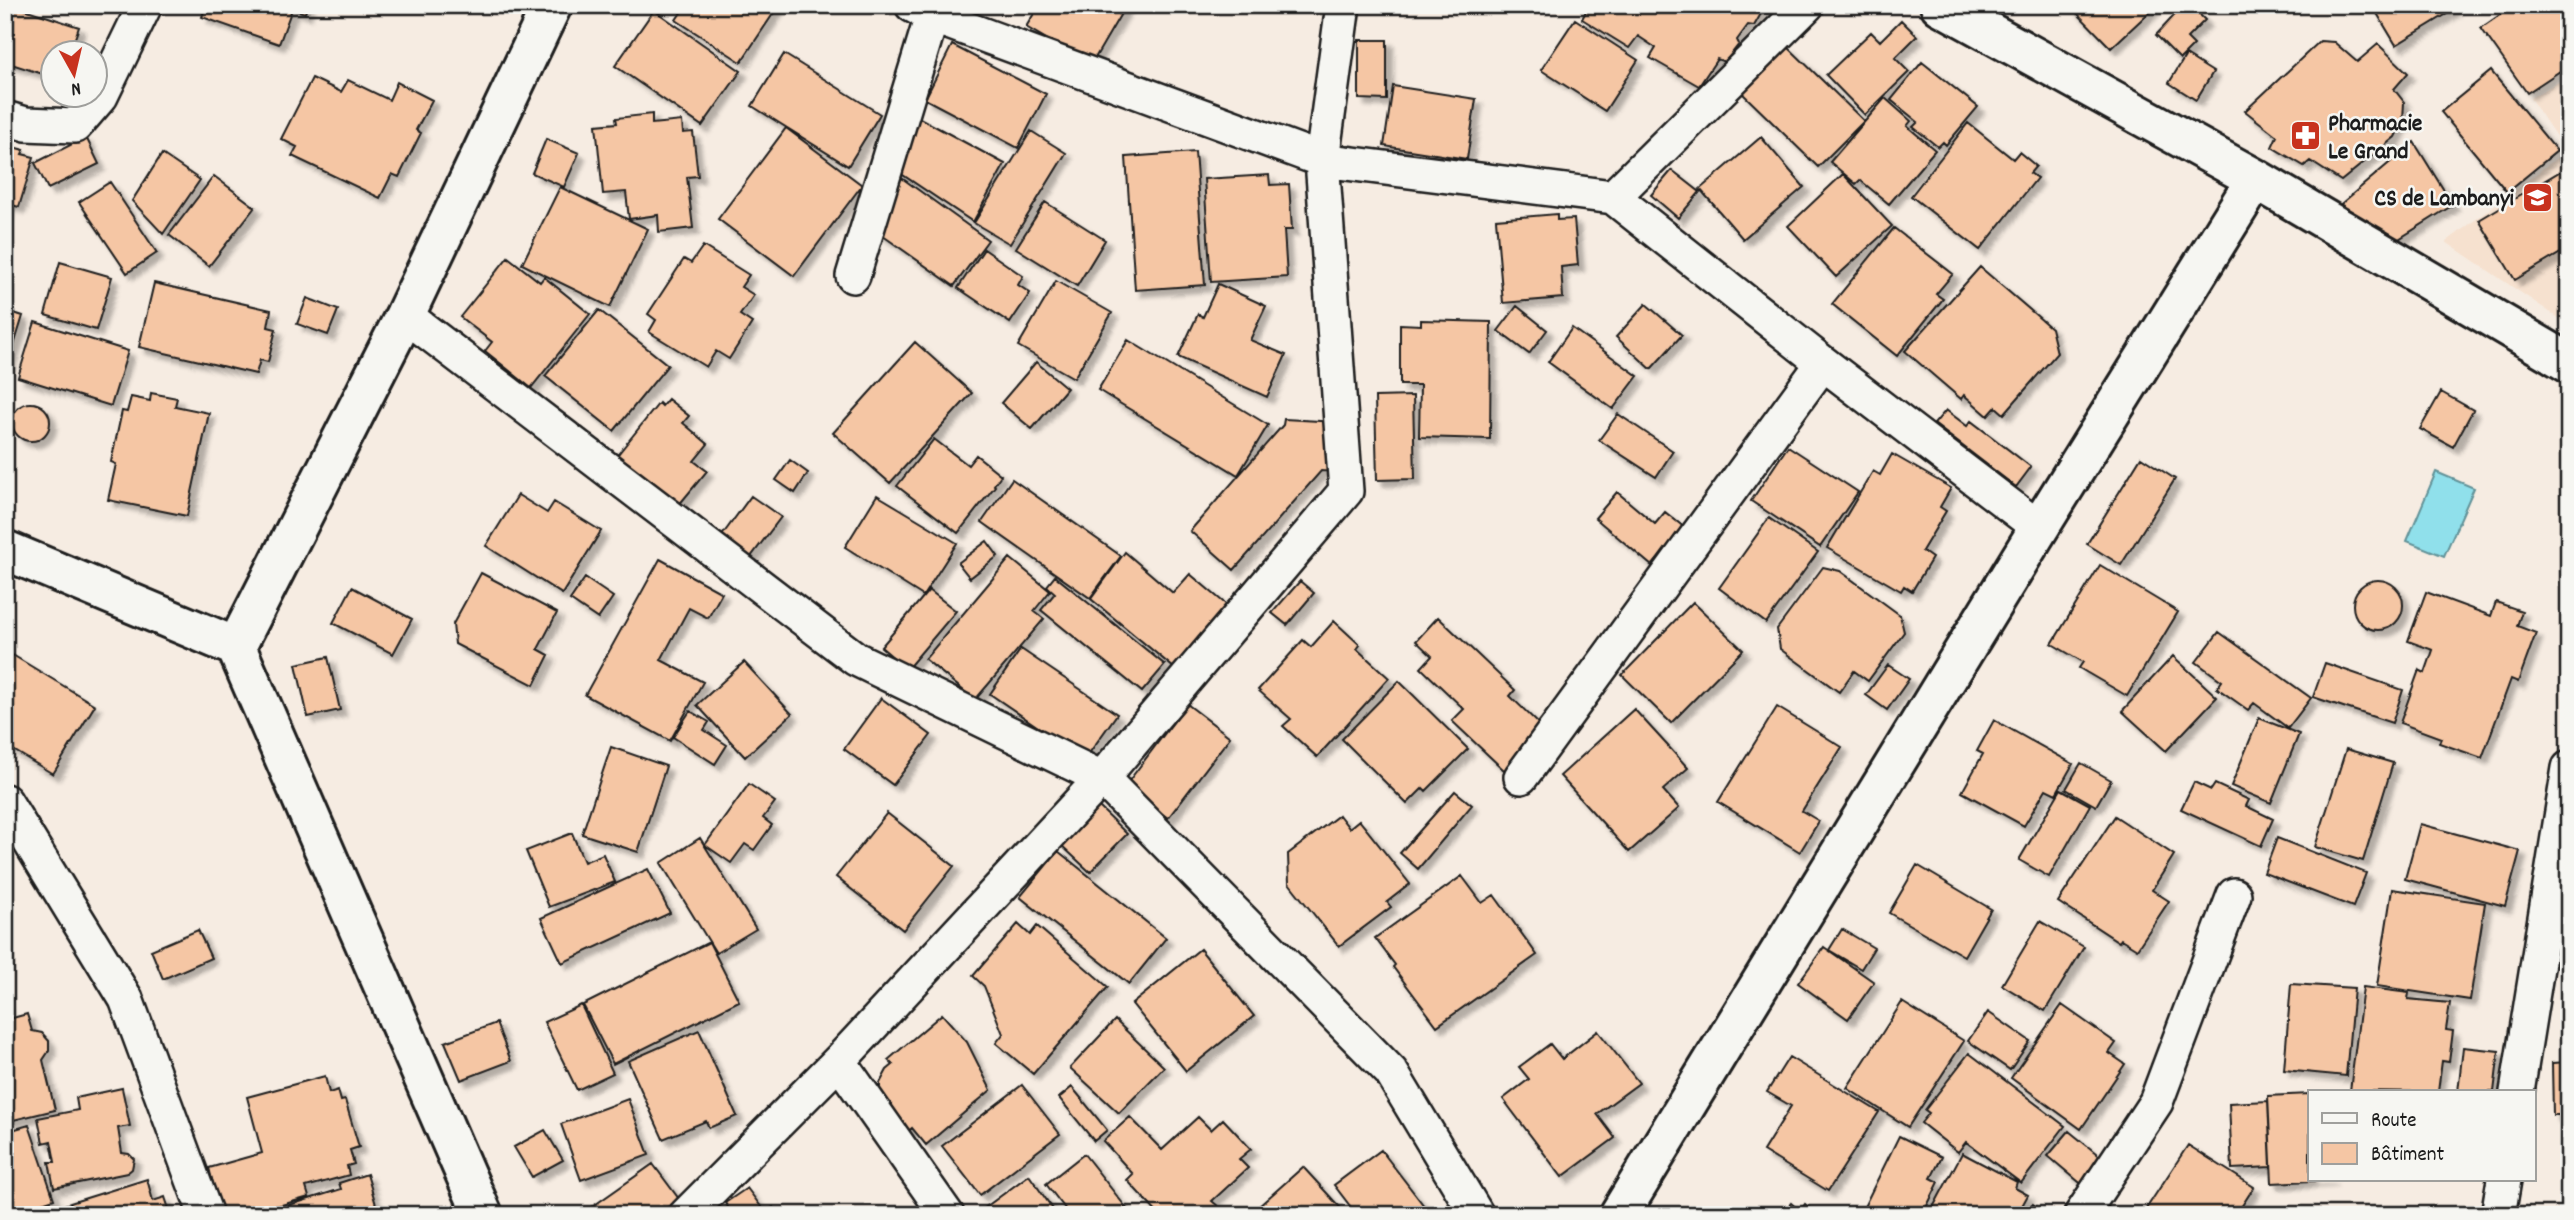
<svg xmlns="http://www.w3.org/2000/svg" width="2574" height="1220" font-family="Dekko,sans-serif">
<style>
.built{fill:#f6e1cf}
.water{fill:#90e0eb;stroke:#629298;stroke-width:2}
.building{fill:#f5c6a4;stroke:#1c1c1c;stroke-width:2;filter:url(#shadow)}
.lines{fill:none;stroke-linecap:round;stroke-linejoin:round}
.minor-casing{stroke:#1c1c1c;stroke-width:38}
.tertiary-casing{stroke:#1c1c1c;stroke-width:44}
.minor{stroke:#f6f6f2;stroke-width:33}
.tertiary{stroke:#f6f6f2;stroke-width:38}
.labels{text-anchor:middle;stroke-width:5;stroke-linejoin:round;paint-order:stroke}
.poi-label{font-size:24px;font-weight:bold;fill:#1c1c1c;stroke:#f6f6f2;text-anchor:start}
</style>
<defs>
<filter id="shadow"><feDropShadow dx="6" dy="6" stdDeviation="2" flood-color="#0004"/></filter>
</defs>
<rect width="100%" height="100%" fill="#f6ece2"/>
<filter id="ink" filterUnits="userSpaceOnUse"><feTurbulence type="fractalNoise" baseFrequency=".0143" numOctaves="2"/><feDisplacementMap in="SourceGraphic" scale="14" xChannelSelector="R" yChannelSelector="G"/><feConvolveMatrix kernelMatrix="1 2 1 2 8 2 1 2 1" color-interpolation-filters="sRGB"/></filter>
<g filter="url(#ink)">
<path class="built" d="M2569,76v249l-123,-83 120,-91 -36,-53z"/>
<path class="water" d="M2436,472l38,16 -30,68 -37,-15z"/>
<path class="building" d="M5,5h7l67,22 -9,25h-18v25l-47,-15z
M206,5h102l-3,8 -13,-4 -13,35 -77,-27z
M686,5h93l-38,57 -65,-42z
M1039,5h87l-35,60 -65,-38z
M1589,5h177l-12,21 -6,-1 -11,15 2,4 -14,18 -8,-3 -18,27 -49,-28 6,-10 -18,-12 -9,12 -47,-29z
M2077,5h80l-46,43 -38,-39z
M2184,5h6l15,15 -18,18 7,7 -14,14 -24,-24z
M2372,5h80l3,4 -59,36z
M2514,5h55v60l-42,28 -46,-65z
M654,10l87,61 -39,55 -87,-60z
M1575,19l63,41 -33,51 -64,-41z
M1901,20l16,16 -22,22 14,14 -44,43 -39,-40 45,-43 9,9z
M1359,40h28v60l-28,-1z
M2320,41l14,1 23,20 21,-18 30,29 -14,16 10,13 -1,19 -8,16 -54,44 -31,-20 -6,5 -32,-19 5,-11 -32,-25z
M952,45l94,49 -28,54 -93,-49z
M1787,46l77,75 -46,46 -77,-75z
M784,54l96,60 -32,52 -96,-60z
M2186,55l27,17 -17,28 -27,-17z
M1922,62l56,45 -32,38 -3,-3 -5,5 -25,-20 5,-5 -27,-22z
M2491,71l66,80 -50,41 -66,-80z
M312,78l29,14 7,-12 41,20 8,-18 35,18 -16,30 5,3 -22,44 -7,-3 -12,24 -88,-42 5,-9 -16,-8z
M1393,86l83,13 -9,60 -83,-13z
M1885,98l26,23 -4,5 28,24 -46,54 -29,-24 -4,4 -26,-22z
M652,114v10l30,-3 1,12 10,-1 5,44 -11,1 6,51 -34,4 -1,-17 -29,4 -3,-27 -23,2 -7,-69 21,-2 -1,-5z
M916,116l89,48 -32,58 -76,-51z
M1968,123l45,36 6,-7 17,14 -6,7 7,5 -57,72 -69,-54z
M786,128l76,57 -68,91 -76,-57z
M1031,131l35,22 -56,91 -36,-21z
M86,137l13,27 -51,25 -13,-26z
M1761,137l43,50 -61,52 -43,-50z
M546,139l33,14 -15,34 -32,-14z
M2414,142l39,63 -64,40 -54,-36z
M5,145l19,5 -2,4 12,3 -15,50 -11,-3 -3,12z
M1195,152l10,133 -70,5 -9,-133z
M162,154l38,26 -37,54 -31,-33z
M2569,166v82l-54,32 -36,-60z
M1672,170l28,22 -22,26 -27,-23z
M1843,174l49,52 -56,51 -48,-51z
M1269,175l1,10 19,-1 3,46h-8l3,47 -76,5 -7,-103z
M214,176l41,31 -46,59 -40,-31z
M899,176l89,64 -34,46 -78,-55z
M110,182l47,71 -30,20 -48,-71z
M560,187l88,42 -38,78 -88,-43z
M1045,202l60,38 -28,46 -61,-38z
M1557,214v6l17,-1 4,46 -17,2 2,31 -60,5 -7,-84z
M1894,228l59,46 -17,20 7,5 -46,57 -65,-52z
M703,246l46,29 -8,12 13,8 -14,20 12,8 -23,36 -13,-8 -10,16 -57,-35 7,-12 -8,-6 36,-55 7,4z
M984,249l39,27 -5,9 12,8 -20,30 -52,-35z
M508,257l32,25 4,-5 46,37 -59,74 -46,-37 7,-9 -32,-25z
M60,262l52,15 -16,53 -51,-15z
M1980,267l71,61 6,25 -53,61 -8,-7 -8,9 -24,-21 -3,4 -56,-48z
M1056,281l56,32 -38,65 -56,-32z
M154,283l117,27 -3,17 8,2 -8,33 -8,-2 -4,14 -117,-27z
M1218,284l48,22 -16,34 36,15 -19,42 -89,-40 20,-43 5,3z
M307,298l31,12 -10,25 -31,-11z
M1646,304l36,31 -31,34 -35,-32z
M1517,306l30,24 -18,24 -31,-23z
M5,310l18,6 -16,52 -2,-1z
M599,310l69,55 -54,66 -69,-55z
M1421,320l70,2 -1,117 -71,-2 1,-52h-20v-61l21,1z
M35,322l93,29 -17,55 -93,-29z
M1572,328l66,48 -25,33 -65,-47z
M1128,340l140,85 -30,50 -140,-85z
M915,342l57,51 -82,90 -57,-50z
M1036,362l31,26 -35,41 -31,-26z
M2441,392l32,18 -20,37 -33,-18z
M151,393l26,5 -2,8 34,7 -22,103 -79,-16 8,-36 -5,-2 11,-51 5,1 4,-15 19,4z
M1413,396l2,83 -38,1 -2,-83z
M668,399l21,17 -6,7 25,21 -14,17 13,10 -29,35 -63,-48 44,-55 3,3z
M12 422a19 19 0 1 1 38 0a19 19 0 1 1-38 0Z
M1946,410l21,16 4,-5 60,46 -15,20 -82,-63z
M1618,414l55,37 -17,26 -57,-37z
M1284,419l53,3 -3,50 -13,-1 -87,99 -44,-39 93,-106z
M934,439l34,26 8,-10 25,20 -7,10 1,1 -37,47 -61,-47z
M1788,446l70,46 -38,55 -69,-46z
M1892,454l59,34 -11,19 6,4 -24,40 10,7 -20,33 -8,-5 -3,5 -74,-43 46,-77 7,4z
M2141,457l34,22 -54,86 -34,-21z
M790,460l18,13 -13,20 -19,-13z
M1012,479l109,77 -31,42 -108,-76z
M1617,492l38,32 10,-12 20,16 -33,38 -57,-48z
M518,495l29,18 7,-11 47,29 -39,63 -76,-48z
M877,495l80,48 -34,53 -78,-49z
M751,496l30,21 -34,45 -29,-21z
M1769,518l49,34 -52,71 -47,-35z
M987,541l11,15 -28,22 -12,-15z
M1125,552l48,41 17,-19 38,32 -54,62 -83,-69z
M1010,558l40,33 -16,20 10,8 -69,81 -50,-41z
M660,559l62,34 -14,25 -19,-10 -28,52 42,22 -33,59 -85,-46z
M2100,565l78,47 -51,84 -48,-28 4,-6 -31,-18z
M1823,567l17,4 60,44 4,17 -36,49 -14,-10 -15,21 -59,-43 -3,-20z
M481,573l76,40 -19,36 11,6 -15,30 -79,-41 -2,-20z
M1055,576l110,89 -23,27 -101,-82 14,-17 -8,-7z
M585,578l28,19 -15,22 -28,-19z
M2353 605a25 25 0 1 1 50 0a25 25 0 1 1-50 0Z
M1300,581l14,12 -27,32 -15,-12z
M352,587l60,32 -19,35 -60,-31z
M929,590l27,21 -49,58 -26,-22z
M2426,592l65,24 5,-14 26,9 -5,15 19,7 -18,49 -7,-3 -29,79 -43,-15 2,-5 -41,-15 19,-53 6,3 8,-23 -25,-9z
M1693,602l50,48 -72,73 -49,-48z
M1438,617l77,73 -5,6 31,30 -4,12 -32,33 -53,-50 12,-12 -43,-41 11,-12 -16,-15z
M1334,621l26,24 -3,4 32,29 -72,79 -34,-31 8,-7 -33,-29 45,-50 8,7z
M2219,632l92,66 -23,30 -34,-25 -6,7 -31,-22 5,-7 -26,-19z
M1021,649l96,65 -32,45 -95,-65z
M11,654l84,51 -42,69 -48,-29v-82z
M2173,656l44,41 -51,54 -44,-40z
M328,657l12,53 -32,7 -12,-53z
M744,662l48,52 -47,43 -48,-52z
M2325,663l78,27 -11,33 -79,-26z
M1888,665l21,14 -22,31 -21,-15z
M1399,681l69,68 -42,42 -3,-3 -16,16 -65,-65z
M881,698l50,37 -38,50 -49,-36z
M1187,704l43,33 -62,81 -43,-32z
M1777,707l65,40 -40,64 17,10 -19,31 -82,-50z
M1634,709l54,59 -25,22 16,18 -50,44 -69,-76z
M690,711l19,11 -5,8 23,15 -12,19 -42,-27z
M2259,718l40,16 -28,69 -40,-17z
M1994,720l79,44 -17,30 -10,-5 -22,37 -62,-34 21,-38 -6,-3z
M611,747l55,19 -28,86 -56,-18z
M2346,749l47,14 -30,98 -48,-14z
M2081,763l30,17 -15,26 -30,-17z
M2194,782l17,8 4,-6 34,16 -3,6 27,13 -12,27 -80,-37z
M749,784l26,18 -12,16 9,7 -18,25 -9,-6 -14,19 -26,-18z
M2061,789l29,16 -41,72 -30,-17z
M1455,791l17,14 -54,64 -18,-16z
M1097,805l30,29 -37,38 -30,-28z
M887,813l67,53 -51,64 -67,-53z
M1339,815l10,13 10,-8 51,64 -23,18 4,5 -52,39 -50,-63 -1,-29z
M2115,816l59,39 -22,35 17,11 -32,48 -16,-10 -2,3 -61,-40z
M2420,824l100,27 -15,55 -100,-27z
M572,833l12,29 19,-8 12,28 -66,25 -23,-56z
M700,838l56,91 -40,24 -55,-90z
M2277,838l89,35 -13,34 -89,-34z
M1058,851l108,87 -37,46 -109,-87z
M1917,865l74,44 -27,47 -75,-43z
M648,869l22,44 -108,50 -21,-45z
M1462,876l20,27 12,-8 43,60 -100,71 -44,-59 2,-2 -20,-27z
M2392,889l93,14 -15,97 -93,-14z
M2040,921l44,26 -39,64 -43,-26z
M1018,924l12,11 7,-9 71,61 -75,87 -37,-31 7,-9 -19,-48 -11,-10z
M1842,929l32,19 -13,21 -32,-19z
M198,930l13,28 -48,21 -12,-29z
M709,942l30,59 -126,63 -30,-59z
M1824,947l50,35 -26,37 -50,-36z
M1200,949l54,67 -68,55 -54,-67z
M2291,984l63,4 -8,88 -62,-6z
M2363,987l46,6 -1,6 42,4 -4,27 7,1 -4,31 -7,-1 -4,31 -88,-1z
M1902,1002l62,39 -56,86 -61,-39z
M5,1003l4,16 18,-5 5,17 10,2 7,8v10l-6,9 12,50 -50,12z
M581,1005l32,68 -36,17 -33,-68z
M2062,1005l54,38 -7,10 16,11 -44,65 -70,-51z
M1988,1012l42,29 -20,29 -42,-29z
M942,1014l25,28 24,48 -65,55 -14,-17 -8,7 -24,-44v-8l7,-13 6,-5 -5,-5z
M1115,1020l49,47 -45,46 -49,-45z
M496,1023l15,38 -50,19 -16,-38z
M699,1030l38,86 -28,12 -3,-7 -43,18 -35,-78z
M1598,1031l41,52 -42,31 18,24 -53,39 -59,-78 26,-20 -10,-12 31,-23 12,15z
M2463,1047l36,4 -5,41h-36z
M1969,1053l96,73 -44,57 -55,-41 -8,10 -37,-29 8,-10 -4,-3z
M1789,1057l90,55 -51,79 -65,-40 28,-45 -24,-14z
M2569,1062v53h-16l-1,-52z
M325,1076l4,17 9,-3 3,11 4,-1 14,47 -9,3 4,14 -7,2 2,9 -43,12 3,10 -62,18h-26l-12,-47 53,-15 -15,-56z
M1022,1085l38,49 -80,61 -38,-49z
M1072,1087l35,43 -13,11 -35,-43z
M122,1088l8,38 -12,2 4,25 7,1 5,5 -2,10 -5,4 -73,15 -5,-26h6l-4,-21 -8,2 -5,-25 40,-8 -2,-12z
M2310,1094v86h21l-59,3 -4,-87z
M628,1099l21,56 -68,25 -20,-56z
M2268,1101l3,66 -39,2 -3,-66z
M1130,1117l32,33 36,-33 13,13 12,-11 28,30 -12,10 9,9 -36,33 7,6 -9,8h-51l-32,-35 6,-6 -30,-33z
M29,1125l25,74 -21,7 1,7 -5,2h-24v-83z
M545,1130l18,30 -31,17 -18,-30z
M2069,1131l38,31 -22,25 -37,-31z
M1899,1136l43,21 -11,21 8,4 -14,28 -7,-3 -4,8h-54z
M2188,1145l66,42 -18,28h-94z
M1381,1150l50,65h-74l-23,-30z
M1962,1153l55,29 -2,6 13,7 -11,20h-88z
M1084,1154l44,56 -6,5h-52l-24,-31z
M653,1164l26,35 -23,16h-64l-3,-6z
M1303,1167l44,48h-98z
M367,1174l12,41h-103l-2,-5 67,-21 -2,-6z
M1029,1175l28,40h-82z
M147,1179l6,22 12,-4 6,18h-104l-3,-10z
M747,1188l18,24 8,-5 6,8h-45l-9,-12z
M1791,1203l9,8 5,-7 12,11h-36z
M2033,1204l15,11h-23z"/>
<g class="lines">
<defs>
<path id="minor" d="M912,5l20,11 390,144 291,37 194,-192
M5,118l21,6 49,2 26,-30 44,-91
M1613,197l210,166 216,165
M853,276l79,-260 6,-11
M405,315l451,344 246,119 289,294 86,143
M1521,777l302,-414
M5,801l121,198 80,216
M839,1061l108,154
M2517,1092l52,-324
M686,1215l153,-154 263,-283 244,-287 -24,-331 21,-155
M2081,1215l75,-113 78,-207
M2498,1215l6,-35"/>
<path id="tertiary" d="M1940,5l316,174 313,184
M5,550l231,97 247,568
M236,647l169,-332 147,-310
M1619,1215l420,-687 217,-349"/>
</defs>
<use href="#minor" class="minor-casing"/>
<use href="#tertiary" class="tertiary-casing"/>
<use href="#minor" class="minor"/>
<use href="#tertiary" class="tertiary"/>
</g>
</g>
<defs>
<symbol id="pharmacy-square" viewBox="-11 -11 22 22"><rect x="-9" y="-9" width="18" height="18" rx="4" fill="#c8321e" stroke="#f6f6f2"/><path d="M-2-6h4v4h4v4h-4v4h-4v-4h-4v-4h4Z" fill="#fff"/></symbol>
<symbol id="school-square" viewBox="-11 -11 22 22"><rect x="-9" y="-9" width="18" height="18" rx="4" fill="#c8321e" stroke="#f6f6f2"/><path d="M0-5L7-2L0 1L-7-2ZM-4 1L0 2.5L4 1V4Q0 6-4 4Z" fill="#fff"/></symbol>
</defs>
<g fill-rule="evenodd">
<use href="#pharmacy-square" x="2288" y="118" width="35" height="35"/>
<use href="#school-square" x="2520" y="180" width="35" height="35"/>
</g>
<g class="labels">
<g class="poi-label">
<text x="2328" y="130">Pharmacie<tspan x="2328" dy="28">Le Grand</tspan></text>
<text x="2514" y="205" text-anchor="end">CS de Lambanyi</text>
</g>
</g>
<rect width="2574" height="1220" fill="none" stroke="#f6f6f2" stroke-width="28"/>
<rect x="14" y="14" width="2546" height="1192" fill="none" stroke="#1c1c1c" stroke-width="2.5" filter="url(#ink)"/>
<rect x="2308" y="1090" width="228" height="91" fill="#f6f6f2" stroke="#9f9f9c" stroke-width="2"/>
<rect x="2322" y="1113" width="35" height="10" fill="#f6f6f2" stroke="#9f9f9c" stroke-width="2"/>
<text x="2371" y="1126" font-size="21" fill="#1c1c1c">Route</text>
<rect x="2322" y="1143" width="35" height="21" fill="#f5c6a4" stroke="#9f9f9c" stroke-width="2"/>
<text x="2371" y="1160" font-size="21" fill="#1c1c1c">Bâtiment</text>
<g transform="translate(74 74) rotate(172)"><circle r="33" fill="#f6f6f2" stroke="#9f9f9c" stroke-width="2"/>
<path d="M0-5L12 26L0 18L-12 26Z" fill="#c8321e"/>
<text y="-10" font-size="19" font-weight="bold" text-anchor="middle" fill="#1c1c1c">N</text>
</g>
</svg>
